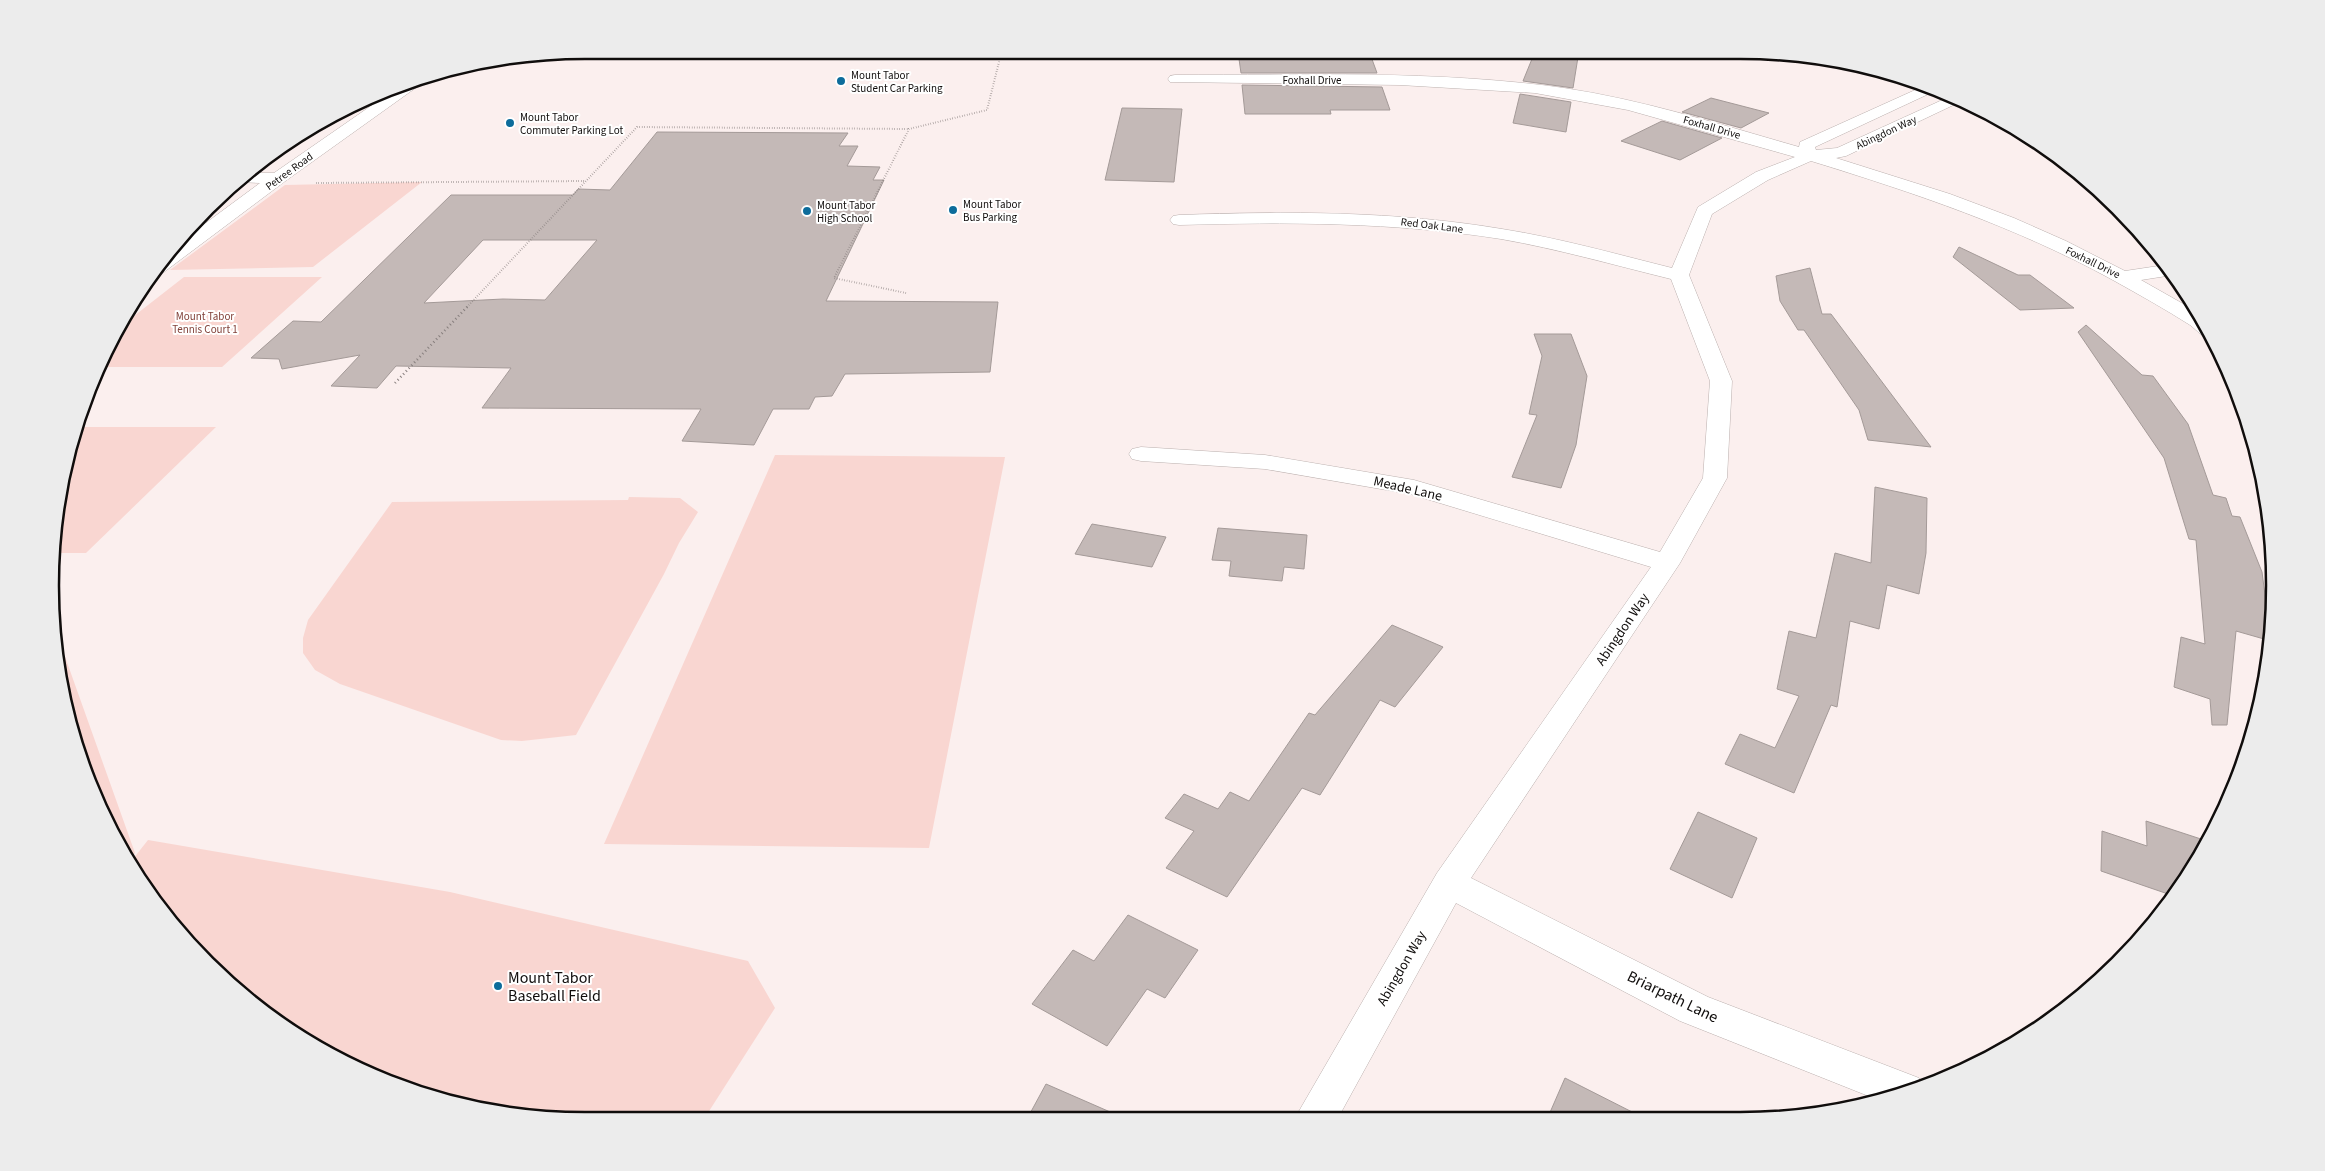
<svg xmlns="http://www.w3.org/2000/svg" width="2325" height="1171" font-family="'Source Sans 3',sans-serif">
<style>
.green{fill:#f9d6d1}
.building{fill:#c4b9b7;stroke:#a49a98;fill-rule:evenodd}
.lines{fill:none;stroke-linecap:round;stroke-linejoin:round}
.minor-casing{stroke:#bbb0ae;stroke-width:1}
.path-far1{stroke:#867e7d;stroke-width:2;stroke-dasharray:0.5 2;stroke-linecap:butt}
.path{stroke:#867e7d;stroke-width:2.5;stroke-dasharray:1 3;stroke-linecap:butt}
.minor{fill:#fff;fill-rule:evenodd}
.poi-dot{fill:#0d6c9b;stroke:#fff;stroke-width:2}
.labels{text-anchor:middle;stroke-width:4;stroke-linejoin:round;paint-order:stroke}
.far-poi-label{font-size:11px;fill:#100d0c;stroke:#fff;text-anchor:start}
.far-street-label{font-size:11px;fill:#100d0c;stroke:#fff}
.far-park-label{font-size:11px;fill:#82423a;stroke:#fff}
.street-label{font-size:14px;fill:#100d0c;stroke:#fff}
.near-poi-label{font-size:16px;fill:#100d0c;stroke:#fff;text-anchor:start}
.near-street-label{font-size:16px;fill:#100d0c;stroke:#fff}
.rim{fill:none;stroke:#100d0c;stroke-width:2.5}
</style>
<rect width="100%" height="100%" fill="#fbefee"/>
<path class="green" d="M586,50h76l-4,4 -125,1z
M422,182l-109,85 -143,3 115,-85z
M184,277h138l-100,90h-124l18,-37z
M77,427h139l-130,126h-35l9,-72z
M775,455l230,2 -76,391 -325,-4z
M629,497l51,1 18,14 -19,31 -15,31 -88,161 -54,6 -21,-1 -161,-56 -25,-14 -12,-17v-15l5,-18 84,-118 236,-2z
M53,623l82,230 -7,9c-42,-72 -72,-155 -75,-239z
M148,840l302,52 298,69 27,47 -71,111 -153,1 -104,-17 -98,-37 -61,-35 -81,-67 -67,-81 -11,-19z"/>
<path class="building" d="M1339,51h30l8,22h-136l-3,-21z
M1534,54l44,3 -5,31 -50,-7z
M1242,85l140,2 8,23h-60l1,4h-86z
M1520,94l51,8 -5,30 -53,-9z
M1711,98l58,15 -28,15 -59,-16z
M1122,108l60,1 -8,73 -69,-2z
M1662,121l60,17 -42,22 -59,-19z
M657,132l191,1 -9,13h19l-11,20 33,1 -7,13h11l-58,121 172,1 -8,70 -145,2 -13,22 -17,1 -6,12h-36l-19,36 -72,-4 19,-32 -219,-1 29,-40 -115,-2 -19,22 -46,-2 29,-31 -78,14 -3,-10 -28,-1 42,-37 28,1 130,-127h122l5,-6 32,1zM483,240h114l-52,60 -42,-1 -79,4z
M1959,247l59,28h12l44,33 -54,2 -67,-53z
M1810,268l12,46h9l100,133 -63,-7 -9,-30 -55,-80h-6l-18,-29 -4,-25z
M2086,325l56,50 11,1 35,48 25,71 13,3 6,18 8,1 22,55 9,69 -35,-10 -9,94h-15l-2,-26 -36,-12 7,-50 24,7 -9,-104 -7,-1 -25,-81 -86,-126z
M1534,334h37l16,42 -11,69 -15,43 -49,-11 25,-62 -8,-1 13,-58z
M1875,487l52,11 -1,55 -7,41 -32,-9 -8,44 -29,-8 -13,86 -6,-2 -37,88 -69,-29 15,-30 35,14 24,-52 -22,-7 12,-58 27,7 19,-85 36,10z
M1092,524l74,13 -14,30 -77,-13z
M1218,528l89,7 -3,34 -20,-2 -2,14 -53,-5 2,-15 -19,-1z
M1392,625l51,22 -48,60 -15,-7 -60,95 -18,-7 -75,109 -61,-29 28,-37 -29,-13 19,-24 34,15 12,-17 19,9 60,-88 6,2z
M1698,812l59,26 -25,60 -62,-29z
M2146,821l61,20 -36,54 -70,-24 1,-40 45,15z
M1128,915l70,35 -33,48 -18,-9 -40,57 -75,-42 41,-54 21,11z
M1565,1078l77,39h-94z
M1046,1084l78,34 -97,1z"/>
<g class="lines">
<defs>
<path id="minor" d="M429,74l-1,5 -144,103 -120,90 -10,1 18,-25 88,-65 -23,-1 9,-9h28l130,-90z
M1175,75c129,0 261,-5 389,13 80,12 158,37 235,59l1,-5 124,-56 13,4 -122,57 1,3 21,-2 114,-52 13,4 -118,56 -10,2 114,36 64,24 52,23 59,30 40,-6 8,10 -32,5 60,34 11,24c-10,0 -14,-7 -22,-13 -25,-16 -52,-31 -79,-46 -95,-52 -196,-86 -300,-118l-43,19 -56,34 -23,61 43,106 -5,97 -47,85 -209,315 237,119 211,81 4,8 -47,13 -196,-78 -224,-118 -118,215h-43l142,-245 214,-306 -241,-73 -145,-25 -124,-8 -9,-2 -3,-5 3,-5 9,-2 124,8 149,25 246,72 43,-74 7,-97 -39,-102c-57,-14 -113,-30 -170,-40 -107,-17 -215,-17 -322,-14l-6,-1 -3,-4 3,-4 6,-1c108,-4 216,-4 323,14 57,9 114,25 170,39l26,-61 58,-35 39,-15 -167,-47 -93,-17 -135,-8 -230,-3 -2,-3 2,-3z"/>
</defs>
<use href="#minor" class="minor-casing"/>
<path class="path-far1" d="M316,183l269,-2
M139,293l8,-5
M906,293l-72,-15 75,-149 78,-19 15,-60
M467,307l170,-180 272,2"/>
<path class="path" d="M395,383l73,-77"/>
<use href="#minor" class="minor"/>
</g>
<g class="poi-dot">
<circle cx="841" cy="81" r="5"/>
<circle cx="510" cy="123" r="5"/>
<circle cx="953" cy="210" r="5"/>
<circle cx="807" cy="211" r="5"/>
<circle cx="498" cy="986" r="5"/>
</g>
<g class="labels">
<g class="far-poi-label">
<text x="851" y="79">Mount Tabor<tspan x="851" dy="13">Student Car Parking</tspan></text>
<text x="520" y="121">Mount Tabor<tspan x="520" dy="13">Commuter Parking Lot</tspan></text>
<text x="963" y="208">Mount Tabor<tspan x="963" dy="13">Bus Parking</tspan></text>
<text x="817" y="209">Mount Tabor<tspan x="817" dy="13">High School</tspan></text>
</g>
<g class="far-street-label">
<text x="1312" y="84">Foxhall Drive</text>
<text transform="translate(1712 127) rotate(16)" y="4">Foxhall Drive</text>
<text transform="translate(1886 132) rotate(-25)" y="4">Abingdon Way</text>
<text transform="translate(289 171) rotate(-36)" y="4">Petree Road</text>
<text transform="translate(1432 225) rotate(7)" y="4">Red Oak Lane</text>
<text transform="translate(2093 262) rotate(26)" y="4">Foxhall Drive</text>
</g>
<g class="far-park-label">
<text x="205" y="320">Mount Tabor<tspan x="205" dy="13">Tennis Court 1</tspan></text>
</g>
<g class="street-label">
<text transform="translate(1408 488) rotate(13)" y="5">Meade Lane</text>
<text transform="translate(1622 629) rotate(-56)" y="5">Abingdon Way</text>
<text transform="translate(1401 968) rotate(-60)" y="5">Abingdon Way</text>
</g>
<g class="near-poi-label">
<text x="508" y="983">Mount Tabor<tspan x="508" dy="18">Baseball Field</tspan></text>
</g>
<g class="near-street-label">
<text transform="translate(1673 996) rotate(26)" y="6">Briarpath Lane</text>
</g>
</g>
<path d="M0 0H2325V1171H0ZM585 59H1740A526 526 0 0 1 2266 585V586A526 526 0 0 1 1740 1112H585A526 526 0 0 1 59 586V585A526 526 0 0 1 585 59Z" fill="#ececec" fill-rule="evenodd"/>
<path class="rim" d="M585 59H1740A526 526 0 0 1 2266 585V586A526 526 0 0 1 1740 1112H585A526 526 0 0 1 59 586V585A526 526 0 0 1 585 59Z"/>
</svg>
